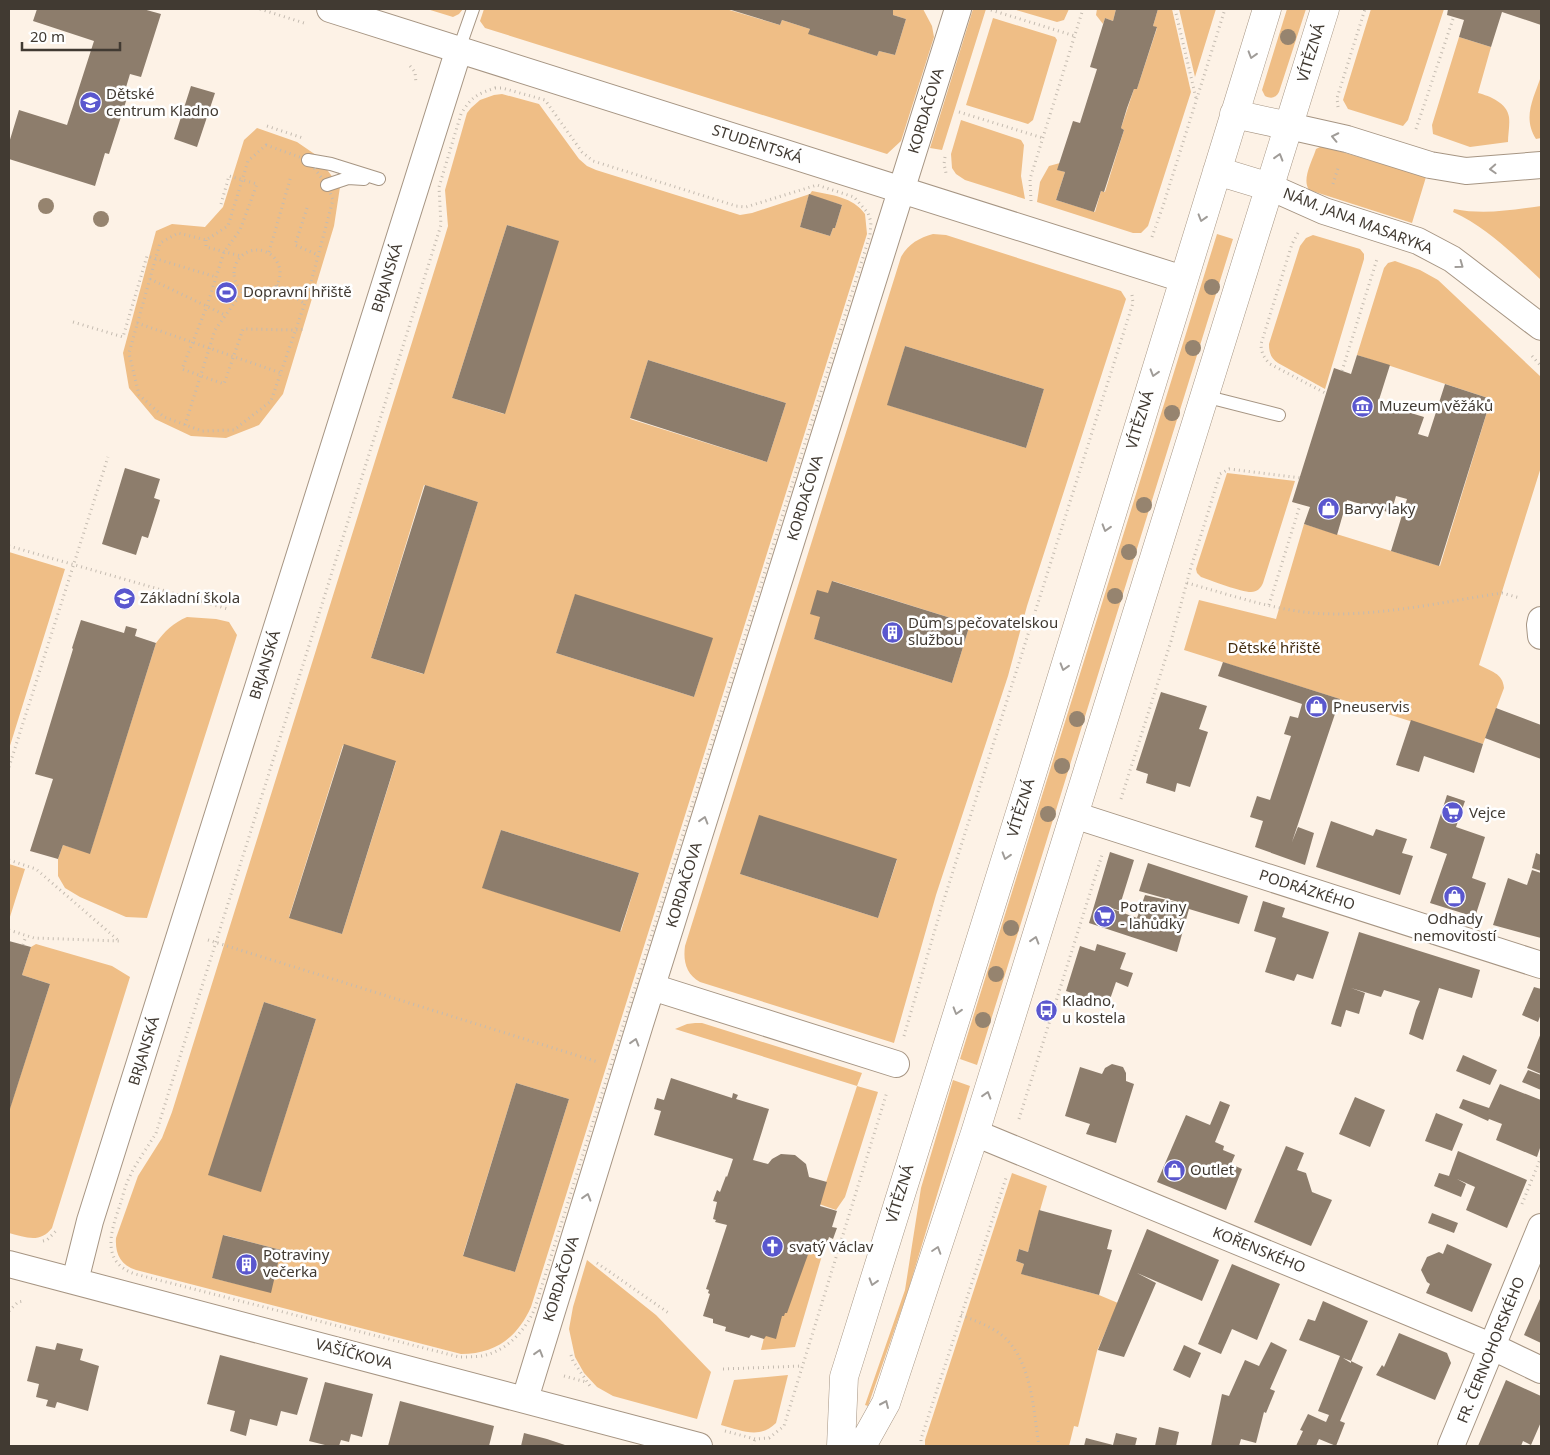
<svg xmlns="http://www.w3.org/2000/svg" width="1550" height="1455" font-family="'Noto Sans',sans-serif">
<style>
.green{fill:#efbe86;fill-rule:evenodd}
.building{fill:#8d7d6c}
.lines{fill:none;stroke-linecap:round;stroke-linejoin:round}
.lane-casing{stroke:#a69583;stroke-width:14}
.street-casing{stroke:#a69583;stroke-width:28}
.secondary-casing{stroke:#a69583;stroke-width:29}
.path{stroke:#c4bbb0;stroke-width:3;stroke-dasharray:1 4;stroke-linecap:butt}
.lane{stroke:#fff;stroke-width:12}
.street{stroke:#fff;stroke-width:26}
.secondary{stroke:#fff;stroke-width:28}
.tree{fill:#96846f}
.oneway{stroke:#a09c98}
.labels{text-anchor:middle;stroke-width:5;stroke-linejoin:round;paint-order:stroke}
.street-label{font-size:15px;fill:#413a32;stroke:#fff}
.poi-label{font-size:15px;fill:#413a32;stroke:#fff;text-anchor:start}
.park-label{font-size:15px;fill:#412a0d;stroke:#fff}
</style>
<rect width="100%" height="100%" fill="#fdf2e6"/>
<path class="green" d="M427,9h36l-4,5 -6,3z
M484,9h242l54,16 2,-5 28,9 -1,5 68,22 2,-5 16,4 11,-36 -13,-4v-6h30l9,17 2,11 -33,104 -14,13 -402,-126 -5,-7z
M973,9h13l-44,141 -12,-2z
M1013,9h56l-5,11 -7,2z
M1097,9h19l-3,12 -8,-3 -2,6 -7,-9z
M1158,9h14l19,83 -43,134 -7,7h-8l-96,-31 3,-20 9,-16 11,-3 -2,7 7,2 -9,28 39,12 6,-21 4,1 19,-62 -3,-2 13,-39h3l20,-61 -4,-2z
M1179,9h37l-21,68z
M1287,9h19l-27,83c-3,6 -8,7 -14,4l-3,-6z
M1371,9h73l-36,111 -5,6 -55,-17 -5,-9z
M993,18l62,19 2,3 -24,80 -5,4 -62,-19z
M1459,37l32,10 -13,46c12,3 29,10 31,24 1,8 -1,17 -1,25l-38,5 -37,-13 -1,-9z
M1541,76v62l-5,1c-14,-22 -2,-41 5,-63z
M502,94l37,10 40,55 8,7 9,4 144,45 12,-2 58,-19 2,-3c20,4 41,6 53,23l2,20 -336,1073c-14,31 -36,47 -70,47l-325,-84c-16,-5 -21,-17 -20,-32l22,-62 24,-38 10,-26 270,-866 6,-20 -3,-36 22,-77 4,-5 9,-8 14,-5zM809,195l33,10 -7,23h-2l-3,8 -30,-9zM507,225l51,16 -54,173 -52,-16zM648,360l138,43 -19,59 -137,-43zM424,485l54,17 -55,172 -52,-16zM575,595l137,44 -18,58 -138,-44zM343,745l53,17 -54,172 -53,-17zM501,830l138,43 -18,58 -138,-43zM264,1002l52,17 -55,172 -52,-16zM516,1083l53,16 -54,173 -52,-17zM224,1235l57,15 -11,42 -58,-14z
M961,120l60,20 3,5 -3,31 4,23 -60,-19 -9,-6 -4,-6 -1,-14z
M257,128l40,14 19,13 24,32 -6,39 -51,168 -24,31 -33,13 -35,-2 -36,-17 -26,-31 -6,-35 33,-122 16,-7 33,3 18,-20 21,-67z
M1322,146l104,31 -14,46 -103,-33c-7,-10 2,-27 6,-38l1,-3z
M1541,206v74c-27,-25 -53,-52 -88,-68l1,-3c30,6 57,1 87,-3z
M933,234l13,1 175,56 5,8 -99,307 -19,70 -72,219 -42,148 -194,-61c-14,-8 -17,-21 -15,-36l216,-689c7,-13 18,-19 32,-23zM905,346l139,43 -18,59 -138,-43zM833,581l137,43 -18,59 -138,-44zM897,860l-19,58 -138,-44z
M1217,234l16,5 -256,826 -17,-6z
M1313,235l47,14 4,5v5l-39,130 -47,-26c-7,-5 -9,-10 -9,-19l31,-98 6,-8z
M1395,261l25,9 18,10 103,97v90l-62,198c11,6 24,8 25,23l-21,56 -299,-94 15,-50 77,19 28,-95 136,42 51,-167 -134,-44 27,-87 4,-5z
M1227,473l68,8 -32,102c-2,5 -6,9 -12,9 -10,0 -39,-11 -50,-15l-4,-4 -1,-4z
M9,552l56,17 -56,180z
M187,617l29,2 13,3 8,13 -90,283 -21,-1 -46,-20 -15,-9 -7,-12v-17l5,-14 27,8 66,-210c9,-12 17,-20 31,-26z
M9,864l16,5 -16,51z
M36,944l76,22 18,11 -78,251c-12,16 -27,9 -43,5v-122l41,-127 -28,-9 9,-28z
M695,1023h7l160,50 -5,13 21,6 -33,105 -9,13 -17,-6 38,-118 -182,-57 12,-5z
M953,1080l17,6 -62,205 -40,115 -3,-1 40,-115 16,-102z
M1012,1173l35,13 -19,66 -9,-3 -3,12 8,3 -2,10 77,21 19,8 -21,48 -19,76 -4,-1 -5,20h-144v-6z
M809,1248l14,4 -28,95 -34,3 3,-12 18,-24z
M587,1260l69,55 55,57 -14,47 -84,-23 -16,-9 -13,-14 -9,-16 -6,-28 4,-22z
M788,1375l-12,48c-17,17 -35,7 -55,2l13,-45z"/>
<path class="building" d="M37,9h106l18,5 -20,63 -11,-3 -6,20 4,1 -19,59 -4,-1 -10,33 -86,-27v-16l10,-33 48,15 27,-84 -61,-20z
M728,9h165v6l13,4 -11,36 -16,-4 -2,5 -69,-22 2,-5 -28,-9 -2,5z
M1116,9h42l-5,17 4,1 -20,62h-3l-7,19 -6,20 3,2 -20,62 -3,-1 -7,21 -38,-12 9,-28 -8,-2 16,-49 7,2 17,-54 -7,-2 15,-49 8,3z
M1448,9h93v16l-39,-13 -11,35 -32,-10 5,-17 -17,-5z
M191,86l24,7 -18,54 -23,-8z
M809,194l33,11 -7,23h-2l-3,8 -30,-9z
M507,225l52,16 -54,173 -53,-16z
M905,346l139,43 -18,59 -139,-43z
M1357,355l33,10 -12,38 46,14 -6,17 10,3 17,-53 46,15 -52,167 -48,-15 16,-52 -11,-3 -5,17 -44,-13 -10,35 -33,-11 6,-17 -18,-5 42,-134 17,6z
M648,360l138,43 -19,59 -137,-44z
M125,468l35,11 -6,19 6,2 -12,38 -6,-2 -6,19 -34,-11z
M425,485l53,17 -54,172 -53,-16z
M832,581l138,43 -18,59 -138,-44 6,-22 -10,-3 7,-24 11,3z
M575,594l138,44 -19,59 -138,-44z
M81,620l43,13 2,-7 11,3 -2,7 21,7 -66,211 -27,-9 -5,14 -28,-8 23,-72 -18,-5 38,-125 -1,-1z
M1223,662l117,37 -48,143 6,-15 16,6 -9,32 -50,-18 8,-26 -13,-4 7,-21 13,4 21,-64 -7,-2 6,-18 8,2 4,-14 -84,-28z
M1161,692l46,14 -8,23 9,3 -18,55 -13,-4 -2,9 -29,-9 2,-9 -12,-4z
M1496,708l45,17v34l-56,-21z
M1411,720l72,24 -9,29 -50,-17 -5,16 -23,-7z
M344,744l52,17 -54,173 -53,-16z
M1447,795l18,6 -9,26 29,10 -13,41 14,5 -11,34 -45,-14 17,-49 -17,-6z
M759,815l138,44 -19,59 -138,-44z
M1331,821l42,15 3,-7 31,10 -5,14 11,3 -13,39 -84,-28z
M501,830l138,43 -19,59 -138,-44z
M1110,852l24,8 -14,45 6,1 -2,6 -22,-7 35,13 8,-23 44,10 -50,-14 9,-28 100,33 -9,28 -50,-15 -12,43 -88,-29z
M1536,853l5,2v16l-9,-3z
M1532,870l9,3v65l-48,-13 15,-47 19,7z
M1263,901l22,7 -3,9 47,15 -16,47 -16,-5 -3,7 -29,-9 11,-34 -22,-7z
M1359,932l121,38 -8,28 -33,-10 -16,52 -14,-6 7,-24 4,-9 -36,-11 -3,7 -30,-9 14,5 -6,21 -13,-4 -5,17 -10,-3z
M9,941l22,6 -9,28 28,9 -41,128z
M1097,944l29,9 -6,16 13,4 -5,14 -12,-5 -8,23 -42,-14 14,-45 15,5z
M1534,987l7,2v25l-3,8 -16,-7z
M264,1002l52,17 -55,173 -53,-17z
M1541,1033v41l-14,-6z
M1463,1055l34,15 -7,15 -34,-14z
M1112,1064l11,3 3,6v8l8,3 -18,59 -30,-9 4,-10 -25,-8 15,-49 22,7 3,-6z
M1528,1070l13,5v15l-19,-8z
M671,1078l61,20 1,-5 5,2 -2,4 33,10 -16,51 15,4 4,-5 9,-5 14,1 11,9 3,13 18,5 -7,24 17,5 -5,16 5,1 -4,11 -4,-2 -5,16 -14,-4 -23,64h-2l-1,3h-2l-6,23 -10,-3 -2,3 -13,-4 -2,3 -24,-7 1,-4 -13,-4v-4l-10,-3 7,-22 -2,-1 1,-3 -3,-1 21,-64 -12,-3 1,-2 -3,-1 4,-17 -4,-1 4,-11 3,2 6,-16 1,1 6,-18 -79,-24 7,-24 -7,-2 3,-11 7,2z
M516,1083l53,16 -54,173 -52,-16z
M1500,1084l41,16v45l-4,12 -41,-17 6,-16 -13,-5 -1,2 -29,-13 4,-9 26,9z
M1355,1097l30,13 -15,37 -31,-13z
M1220,1101l10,4 -15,37 9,4 -1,4 12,5 -4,9 11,5 -16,41 -69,-28 29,-67 24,10z
M1436,1113l27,11 -11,27 -27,-10z
M1286,1146l18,7 -7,17 9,3 6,19 20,8 -21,46 -57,-24z
M1458,1151l69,29 -20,48 -41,-18 9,-23 -18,-8 9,5 -5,13 -27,-11 5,-13 10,3z
M1039,1210l73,20 -5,19 5,1 -13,45 -78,-21 3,-10 -8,-3 3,-12 9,3z
M1432,1213l26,10 -4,10 -26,-10z
M1147,1229l72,31 -17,41 -65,-28 19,10 -32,74 -26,-7z
M223,1235l58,15 -10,43 -59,-15z
M1447,1244l45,20 -20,48 -46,-19 4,-9 -3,-2 -6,-12 6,-13 12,-5 4,2z
M1232,1264l48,20 -23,56 -25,-11 -11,25 -23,-10z
M1540,1299h1v44l-17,-8z
M1323,1301l45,20 -17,40 -8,-3 8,5v-2l12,6 -23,54 5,2 -9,23 -17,-7 -3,7h-20l7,-15 -3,-1 8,-16 18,8 3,-7 -11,-4 22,-55 -41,-16 9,-21 7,2z
M1399,1333l48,20 4,10 -16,37 -59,-25 6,-10 2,2z
M1271,1342l16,8 -17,39 5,2 -9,22 -2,-1 -8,31 -15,-4 -2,7h-28l11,-52 7,2 16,-36 14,6 -15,36 15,-36z
M57,1343l26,6 -3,11 19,6 -11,45 -31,-9 -2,6 -9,-2 2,-6 -12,-3 3,-13 -12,-3 9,-35 19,4z
M1184,1345l17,8 -11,25 -17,-8z
M220,1355l88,23 -11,37 -16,-4 -4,15 -27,-7 -4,17 -16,-5 5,-20 -28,-7z
M1506,1380l35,16v26l-10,23 -8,-4 -2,5h-43z
M325,1382l48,12 -11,43 -11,-3 -2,8 -8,-2 -2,6h-10l-20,-5z
M400,1401l94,25 -5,20h-101z
M1159,1427l20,5 -3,14h-21z
M524,1433l23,6 21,7h-47z
M1116,1433l21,5 -2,8h-51l2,-8 27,7z"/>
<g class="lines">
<defs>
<path id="lane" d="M459,49l14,-40
M308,160l23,4 48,15
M327,185l21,-7 16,1
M1204,396l75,19"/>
<path id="street" d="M330,9l853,270
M1289,126l58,13 83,26 36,6 75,-6
M1270,187l54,24 94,30 34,18 89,68
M1541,620l-1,5 1,11
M1074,815l467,150
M652,987l244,77
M975,1133l518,214 48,23
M9,1264l690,182
M75,1281l15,-60 369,-1172
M525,1399l115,-375 318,-1015
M1451,1446l90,-219"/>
<path id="secondary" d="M1234,114l55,12
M1217,171l53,16
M841,1446l3,-69 180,-577 243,-791
M862,1446l24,-43 89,-270 350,-1124"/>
</defs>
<use href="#lane" class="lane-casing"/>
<use href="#street" class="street-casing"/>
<use href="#secondary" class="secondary-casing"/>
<path class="path" d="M260,9l44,14
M1175,9l21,89
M991,10l84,26
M410,66l5,6 1,11
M495,88h7l43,12 37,52 11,9 143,45 10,1 71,-22 37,12 14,16 3,9 -1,13 -335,1073c-9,22 -28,43 -53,48 -8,1 -16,1 -23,1l-324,-83c-35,-12 -24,-43 -15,-69 3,-9 5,-20 10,-29 7,-15 18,-29 26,-43l285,-908 -2,-38 22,-73c10,-17 16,-20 34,-26z
M1338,107l-1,-9 28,-89
M959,112l84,26
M267,126l36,12
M1416,129l38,-113
M266,145l42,15 19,25 6,15 -26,97 -36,104 -37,29 -32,1 -38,-14 -25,-22 -10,-42 31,-110 18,-10 28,7 22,-14 20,-65z
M945,157l-1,7 2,9
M1333,184l5,-16
M1031,201l-1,-22 53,-170
M221,204l8,-28 28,8 -17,46 -16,22 -17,54 -25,63 42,15 19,-55 53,1 10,-1
M307,208l-12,37 23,10
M1298,233l-6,11 -31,100c0,8 3,14 9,20l57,30
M1152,237l11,-31 62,-197
M206,240v7l35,9
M234 273a23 23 0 1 1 46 0a23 23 0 1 1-46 0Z
M269,252l22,-76
M150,279l75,36
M277,285l28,19
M73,322l50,15 24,-81 69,21
M137,323l144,50
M1532,356l9,10
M1342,371l35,-112
M185,425l30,-95 28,-39
M9,546l219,63
M1187,583c41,11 83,26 126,30 59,5 129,-11 189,-20l18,5
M1269,605l31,-100
M9,767l99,-310
M1121,799l50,-158 20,-74 29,-93 9,-5 72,9
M9,860l27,9 83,72
M9,930l25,8 85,3
M208,940l390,122
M23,945l3,-9
M904,1036l37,-127 192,-606 -1,-8
M1019,1119l83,-264
M1522,1204l19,-47
M43,1241l4,-1 9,-9
M597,1263l73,51
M9,1311l9,-9 6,-1
M961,1315c12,5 24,9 35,16 36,23 37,77 43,115
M571,1355l2,6 17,25
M723,1369l79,-3
M564,1376l22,6
M725,1431l30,8 14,-1 15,-12 103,-334
M753,1446l2,-7
M921,1446v-7l85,-261"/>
<use href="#lane" class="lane"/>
<use href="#street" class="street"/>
<use href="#secondary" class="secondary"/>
</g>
<g class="tree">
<circle cx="1288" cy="37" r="8"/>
<circle cx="46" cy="206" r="8"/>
<circle cx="101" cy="219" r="8"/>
<circle cx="1212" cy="287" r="8"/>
<circle cx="1193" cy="348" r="8"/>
<circle cx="1172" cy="413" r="8"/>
<circle cx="1144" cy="505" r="8"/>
<circle cx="1129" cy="552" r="8"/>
<circle cx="1115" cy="596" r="8"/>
<circle cx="1077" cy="719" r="8"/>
<circle cx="1062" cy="766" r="8"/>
<circle cx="1048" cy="814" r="8"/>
<circle cx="1011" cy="928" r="8"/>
<circle cx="996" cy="974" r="8"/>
<circle cx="983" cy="1020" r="8"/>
</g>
<defs><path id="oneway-chevron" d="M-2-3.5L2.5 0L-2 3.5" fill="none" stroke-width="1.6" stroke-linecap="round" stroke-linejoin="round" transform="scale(1.25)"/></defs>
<g class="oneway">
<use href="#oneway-chevron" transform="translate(1252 55) rotate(107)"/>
<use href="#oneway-chevron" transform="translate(1335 137) rotate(-168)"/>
<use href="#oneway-chevron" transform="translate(1279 157) rotate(-73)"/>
<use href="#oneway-chevron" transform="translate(1493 169) rotate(177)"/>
<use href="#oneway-chevron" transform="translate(1202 218) rotate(107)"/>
<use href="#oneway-chevron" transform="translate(1460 265) rotate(36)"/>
<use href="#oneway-chevron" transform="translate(1154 373) rotate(107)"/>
<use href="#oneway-chevron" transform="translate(1106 528) rotate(107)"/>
<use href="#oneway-chevron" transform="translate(1064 667) rotate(107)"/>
<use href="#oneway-chevron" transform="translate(704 820) rotate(-73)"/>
<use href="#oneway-chevron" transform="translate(1006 856) rotate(107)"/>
<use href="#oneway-chevron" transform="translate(1035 940) rotate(-73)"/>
<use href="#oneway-chevron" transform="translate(957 1011) rotate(107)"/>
<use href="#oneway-chevron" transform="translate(635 1042) rotate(-73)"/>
<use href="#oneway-chevron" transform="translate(987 1095) rotate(-73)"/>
<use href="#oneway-chevron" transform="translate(587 1197) rotate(-73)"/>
<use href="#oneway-chevron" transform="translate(937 1250) rotate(-72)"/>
<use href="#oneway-chevron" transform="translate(873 1282) rotate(107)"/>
<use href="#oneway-chevron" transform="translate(539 1353) rotate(-73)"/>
<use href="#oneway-chevron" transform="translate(885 1404) rotate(-66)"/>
</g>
<defs>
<symbol id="school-disc" viewBox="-11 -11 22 22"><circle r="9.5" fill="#5a57ce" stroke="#fff"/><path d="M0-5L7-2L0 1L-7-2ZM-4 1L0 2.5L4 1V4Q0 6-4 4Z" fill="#fff"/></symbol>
<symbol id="stadium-disc" viewBox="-11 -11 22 22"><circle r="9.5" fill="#5a57ce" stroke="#fff"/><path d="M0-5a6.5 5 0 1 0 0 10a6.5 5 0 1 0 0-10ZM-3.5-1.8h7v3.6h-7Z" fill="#fff"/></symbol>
<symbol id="museum-disc" viewBox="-11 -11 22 22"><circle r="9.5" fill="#5a57ce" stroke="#fff"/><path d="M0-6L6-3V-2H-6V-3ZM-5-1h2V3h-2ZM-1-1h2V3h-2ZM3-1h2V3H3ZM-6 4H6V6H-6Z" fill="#fff"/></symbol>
<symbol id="shop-disc" viewBox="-11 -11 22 22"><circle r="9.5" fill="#5a57ce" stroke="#fff"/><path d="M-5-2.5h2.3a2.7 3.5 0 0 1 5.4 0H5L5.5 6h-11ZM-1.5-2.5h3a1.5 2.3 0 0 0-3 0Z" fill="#fff"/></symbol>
<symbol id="building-disc" viewBox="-11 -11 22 22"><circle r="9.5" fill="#5a57ce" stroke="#fff"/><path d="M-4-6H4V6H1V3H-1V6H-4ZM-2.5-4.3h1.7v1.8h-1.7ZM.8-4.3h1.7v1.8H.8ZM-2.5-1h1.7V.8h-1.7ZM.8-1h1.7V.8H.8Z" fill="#fff"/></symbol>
<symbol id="supermarket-disc" viewBox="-11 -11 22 22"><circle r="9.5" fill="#5a57ce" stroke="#fff"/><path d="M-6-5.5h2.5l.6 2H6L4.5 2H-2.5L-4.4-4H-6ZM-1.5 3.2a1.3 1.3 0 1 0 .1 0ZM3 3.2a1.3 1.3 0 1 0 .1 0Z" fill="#fff"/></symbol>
<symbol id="bus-disc" viewBox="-11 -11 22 22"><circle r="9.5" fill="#5a57ce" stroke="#fff"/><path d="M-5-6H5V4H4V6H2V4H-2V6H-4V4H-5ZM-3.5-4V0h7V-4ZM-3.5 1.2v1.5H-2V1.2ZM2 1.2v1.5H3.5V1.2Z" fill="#fff"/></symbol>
<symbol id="church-disc" viewBox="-11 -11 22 22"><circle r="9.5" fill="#5a57ce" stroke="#fff"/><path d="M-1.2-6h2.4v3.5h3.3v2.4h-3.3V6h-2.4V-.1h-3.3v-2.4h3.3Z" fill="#fff"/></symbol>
</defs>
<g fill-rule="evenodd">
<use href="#school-disc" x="78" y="90" width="25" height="25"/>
<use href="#stadium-disc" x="214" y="280" width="25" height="25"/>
<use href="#museum-disc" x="1350" y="394" width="25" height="25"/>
<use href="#shop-disc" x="1316" y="496" width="25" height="25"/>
<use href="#school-disc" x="112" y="586" width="25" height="25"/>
<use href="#building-disc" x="880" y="620" width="25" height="25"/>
<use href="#shop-disc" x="1304" y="694" width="25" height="25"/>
<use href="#supermarket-disc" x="1440" y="800" width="25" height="25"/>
<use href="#shop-disc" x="1442" y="884" width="25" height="25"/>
<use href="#supermarket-disc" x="1092" y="904" width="25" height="25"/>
<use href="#bus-disc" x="1034" y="998" width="25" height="25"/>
<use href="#shop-disc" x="1162" y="1158" width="25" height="25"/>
<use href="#church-disc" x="760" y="1234" width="25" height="25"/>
<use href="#building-disc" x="234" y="1252" width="25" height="25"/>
</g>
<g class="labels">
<g class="street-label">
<text transform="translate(1311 53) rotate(-73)" y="5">VÍTĚZNÁ</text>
<text transform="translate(926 111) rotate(-73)" y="5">KORDAČOVA</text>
<text transform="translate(757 144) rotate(18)" y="5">STUDENTSKÁ</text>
<text transform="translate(1358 221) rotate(21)" y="5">NÁM. JANA MASARYKA</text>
<text transform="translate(387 278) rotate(-73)" y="5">BRJANSKÁ</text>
<text transform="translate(1140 420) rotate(-73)" y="5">VÍTĚZNÁ</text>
<text transform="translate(805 498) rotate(-73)" y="5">KORDAČOVA</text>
<text transform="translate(265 665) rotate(-73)" y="5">BRJANSKÁ</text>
<text transform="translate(1021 808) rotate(-73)" y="5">VÍTĚZNÁ</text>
<text transform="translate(684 885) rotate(-73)" y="5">KORDAČOVA</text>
<text transform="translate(1307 890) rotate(18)" y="5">PODRÁZKÉHO</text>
<text transform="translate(144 1051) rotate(-73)" y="5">BRJANSKÁ</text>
<text transform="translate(900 1194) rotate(-73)" y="5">VÍTĚZNÁ</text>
<text transform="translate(1259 1250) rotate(22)" y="5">KOŘENSKÉHO</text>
<text transform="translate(561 1279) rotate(-73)" y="5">KORDAČOVA</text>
<text transform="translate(1491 1350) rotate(-68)" y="5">FR. ČERNOHORSKÉHO</text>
<text transform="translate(354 1354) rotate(15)" y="5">VAŠÍČKOVA</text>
</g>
<g class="poi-label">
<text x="106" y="99">Dětské<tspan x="106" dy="17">centrum Kladno</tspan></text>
<text x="243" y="297">Dopravní hřiště</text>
<text x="1379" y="411">Muzeum věžáků</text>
<text x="1344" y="514">Barvy laky</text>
<text x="140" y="603">Základní škola</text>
<text x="908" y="628">Dům s pečovatelskou<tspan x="908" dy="17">službou</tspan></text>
<text x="1333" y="712">Pneuservis</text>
<text x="1469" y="818">Vejce</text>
<text x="1120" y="912">Potraviny<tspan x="1120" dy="17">- lahůdky</tspan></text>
<text x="1455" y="924" text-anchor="middle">Odhady<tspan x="1455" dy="17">nemovitostí</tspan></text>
<text x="1062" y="1006">Kladno,<tspan x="1062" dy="17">u kostela</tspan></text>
<text x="1190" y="1175">Outlet</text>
<text x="789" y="1252">svatý Václav</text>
<text x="263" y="1260">Potraviny<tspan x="263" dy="17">večerka</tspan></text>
</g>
<g class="park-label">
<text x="1274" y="653">Dětské hřiště</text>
</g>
</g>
<rect width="1550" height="1455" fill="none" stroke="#413a32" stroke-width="20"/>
<path d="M22 42v8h98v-8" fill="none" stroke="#413a32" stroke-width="2.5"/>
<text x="30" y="42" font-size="15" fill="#413a32" stroke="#ffffff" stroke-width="4" paint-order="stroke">20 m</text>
</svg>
